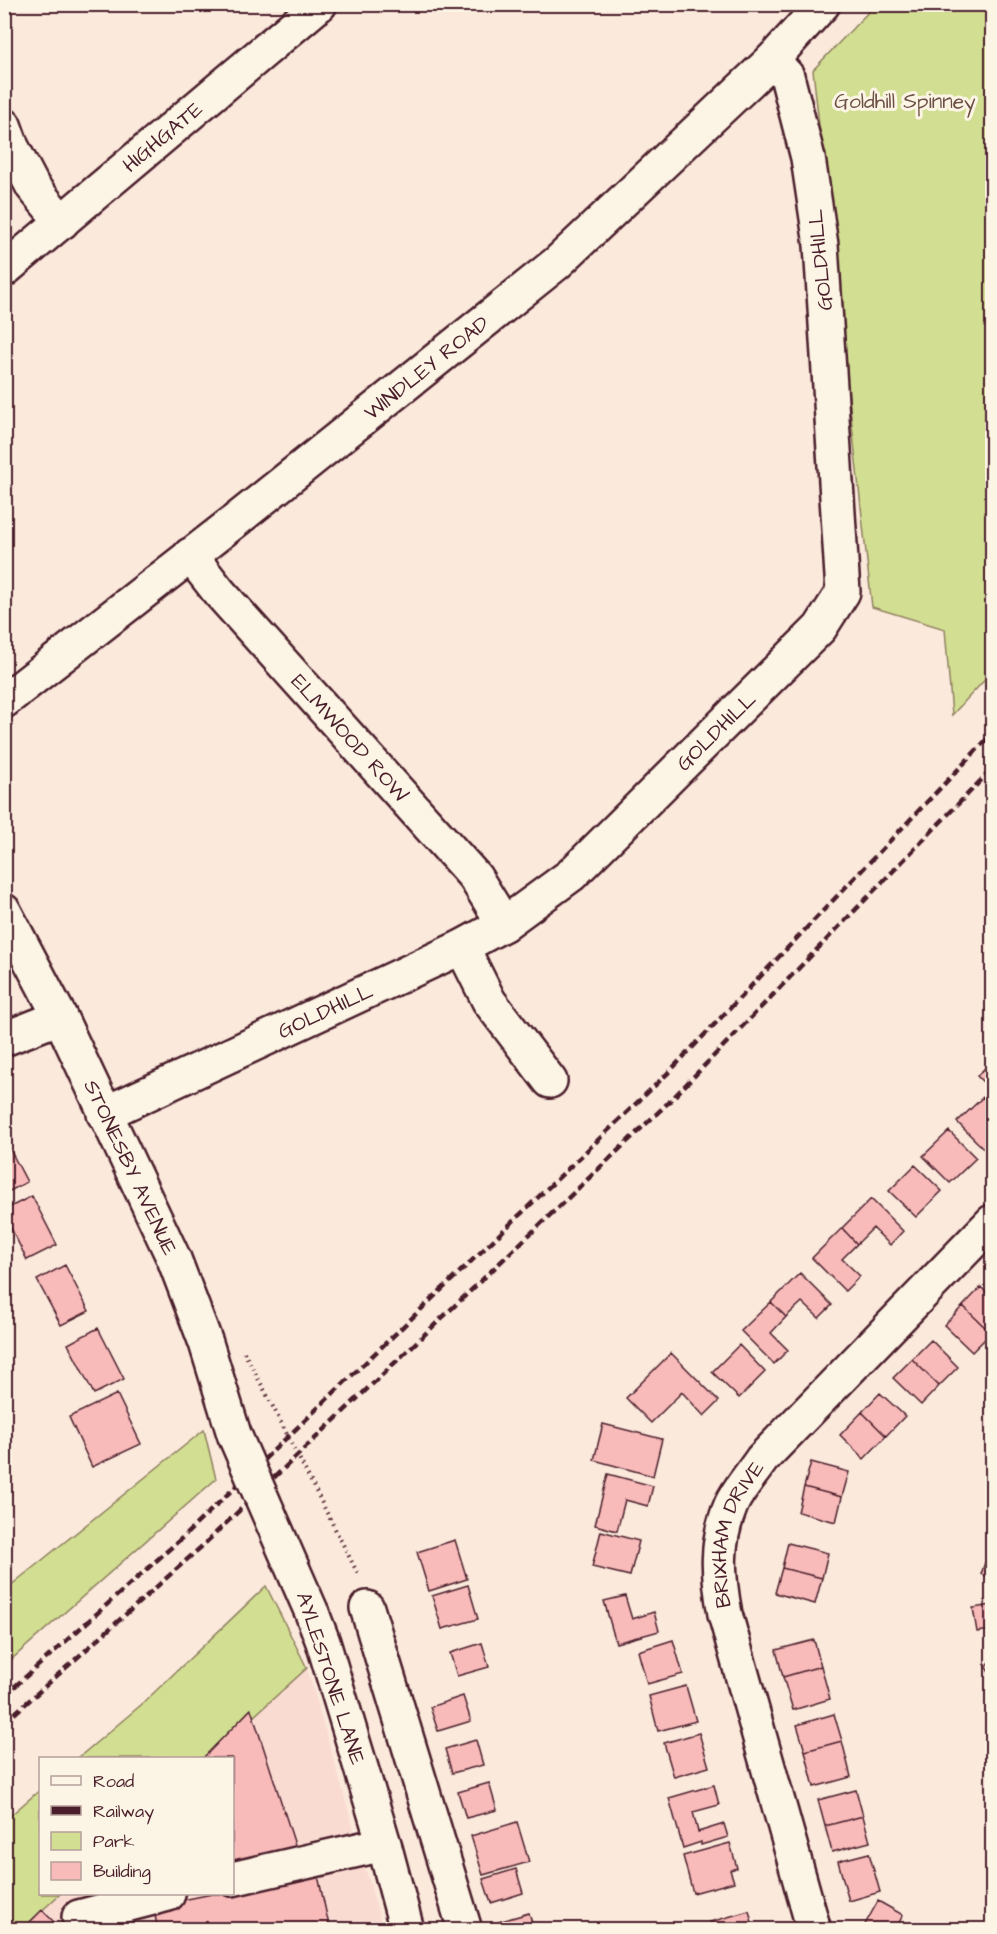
<svg xmlns="http://www.w3.org/2000/svg" width="997" height="1934" font-family="'Architects Daughter',sans-serif">
<style>
.built{fill:#fadbd2}
.green{fill:#d2df92;stroke:#8e7f5e;stroke-width:1.5}
.building{fill:#f8bbba;stroke:#4a1f2b;stroke-width:1.5}
.lines{fill:none;stroke-linecap:round;stroke-linejoin:round}
.minor-casing{stroke:#4a1f2b;stroke-width:38}
.major-casing{stroke:#4a1f2b;stroke-width:38}
.path{stroke:#4a1f2b;stroke-width:4;stroke-dasharray:1.5 4.5;stroke-linecap:butt}
.minor{stroke:#fcf5e5;stroke-width:33}
.major{stroke:#fcf5e5;stroke-width:33}
.rail{stroke:#4a1f2b;stroke-width:4.5;stroke-dasharray:9 4.5;stroke-linecap:butt}
.major-bridge-casing{stroke:#4a1f2b;stroke-width:38;stroke-linecap:butt}
.path-bridge{stroke:#4a1f2b;stroke-width:4;stroke-dasharray:1.5 4.5;stroke-linecap:butt}
.major-bridge{stroke:#fcf5e5;stroke-width:33}
.labels{text-anchor:middle;stroke-width:6;stroke-linejoin:round;paint-order:stroke}
.park-label{font-size:21px;fill:#6c4f45;stroke:#fcf5e5}
.street-label{font-size:21px;fill:#4a1f2b;stroke:#fcf5e5}
</style>
<rect width="100%" height="100%" fill="#fbe9dc"/>
<filter id="ink" filterUnits="userSpaceOnUse"><feTurbulence type="fractalNoise" baseFrequency=".0167" numOctaves="2"/><feDisplacementMap in="SourceGraphic" scale="12" xChannelSelector="R" yChannelSelector="G"/><feConvolveMatrix kernelMatrix="1 2 1 2 8 2 1 2 1" color-interpolation-filters="sRGB"/></filter>
<g filter="url(#ink)">
<path class="built" d="M307,1668l76,261 -361,1 38,-36h172v-136h-24z"/>
<path class="green" d="M875,5h117v667l-40,43 -7,-86 -73,-22 -59,-537z
M204,1430l12,49 -211,186v-75z
M266,1586l41,82 -99,90h-130l63,-53z
M40,1790v104h20l-38,35h-17l-1,-108z"/>
<path class="building" d="M992,1061v30l-15,-15z
M983,1097l9,10v35l-7,8 -28,-28z
M949,1131l27,27 -26,25 -27,-27z
M4,1138l23,44 -23,12z
M915,1165l27,26 -26,26 -27,-26z
M32,1196l25,49 -30,15 -23,-46v-4z
M871,1199l32,32 -13,14 -17,-17 -16,16 -15,-16z
M842,1228l15,16 -15,15 18,17 -15,15 -33,-33z
M65,1265l24,46 -28,14 -24,-45z
M800,1273l32,32 -13,13 -17,-16 -16,15 -15,-15z
M981,1287l11,11v33l-1,2 -28,-27z
M771,1302l15,15 -15,16 17,17 -14,14 -33,-33z
M963,1306l28,27 -19,19 -28,-27z
M98,1328l26,51 -30,15 -26,-50z
M931,1340l27,27 -19,19 -27,-27z
M739,1345l26,27 -26,26 -27,-26z
M671,1353l48,48 -15,15 -22,-24 -31,31 -25,-25z
M912,1359l27,27 -18,19 -28,-27z
M880,1393l25,23 -19,20 -24,-24z
M117,1394l24,50 -49,23 -23,-50z
M862,1412l24,24 -22,23 -24,-24z
M603,1424l59,15 -9,37 -59,-16z
M811,1462l38,10 -7,25 -38,-10z
M608,1474l45,12 -5,20 -23,-6 -8,31 -22,-6z
M804,1487l38,10 -6,25 -38,-10z
M601,1531l38,10 -9,35 -38,-9z
M455,1540l12,39 -38,12 -12,-39z
M788,1543l40,10 -6,25 -40,-10z
M989,1551l3,1v26l-11,-4z
M782,1568l40,10 -7,26 -40,-11z
M468,1585l10,34 -36,10 -10,-33z
M625,1596l7,23 22,-7 5,19 -43,12 -12,-42z
M992,1605v25l-15,2 -4,-24z
M673,1640l10,34 -36,10 -9,-33z
M814,1640l7,26 -38,11 -7,-27z
M482,1643l7,24 -32,9 -7,-23z
M992,1661v16l-7,-11z
M821,1666l9,33 -37,11 -10,-33z
M686,1686l10,35 -38,10 -9,-35z
M463,1696l8,25 -33,10 -8,-24z
M251,1709l46,142 -65,21v-114h-29z
M834,1714l8,27 -37,10 -8,-26z
M699,1733l10,34 -35,10 -10,-34z
M476,1740l7,25 -31,8 -7,-24z
M842,1741l9,36 -37,10 -9,-36z
M489,1783l8,27 -31,8 -8,-26z
M714,1785l5,20 -26,7 5,20 26,-8 4,13 -27,8v-3l-18,6 -14,-50z
M856,1790l7,26 -38,10 -7,-26z
M863,1816l7,26 -38,10 -7,-26z
M517,1822l12,40 -46,13 -12,-39z
M730,1843l7,25 -7,2 4,12 -41,11 -10,-37z
M869,1853l11,39 -31,9 -11,-40z
M516,1869l7,24 -32,10 -8,-24z
M317,1871l13,59h-172l-5,-24 59,-12h20z
M878,1901l25,14 -8,15h-33z
M42,1910l16,16 -3,4h-33z
M749,1911l5,19h-42l-2,-8z
M529,1913l5,17h-34l-2,-8z"/>
<g class="lines">
<defs>
<g id="minor">
<path d="M4,125l8,22 21,40 29,35"/>
<path id="s1" d="M4,270l316,-266"/>
<path id="s2" d="M190,555l29,37 256,285 29,47"/>
<path id="s3" d="M4,701l231,-180 322,-258 215,-203 51,-56"/>
<path d="M462,947l27,54 61,80"/>
<path d="M4,1039l56,-22"/>
<path id="s4" d="M104,1114l358,-167 42,-23 67,-49 249,-247 23,-36 -22,-347 -13,-87 -21,-82 -15,-16"/>
<path d="M367,1608l98,322"/>
<path d="M232,1879l152,-35"/>
<path d="M79,1917l89,-23"/>
<path id="s5" d="M814,1930l-89,-316c-7,-38 -10,-71 6,-109 7,-16 21,-31 31,-46l230,-237"/>
</g>
<g id="major">
<path id="s6" d="M4,911l56,106 114,242 32,84 28,91"/>
<path d="M312,1613l11,29 61,202 23,86"/>
</g>
</defs>
<use href="#minor" class="minor-casing"/>
<use href="#major" class="major-casing"/>
<path class="path" d="M244,1352l23,43"/>
<use href="#minor" class="minor"/>
<use href="#major" class="major"/>
<path class="rail" d="M4,1696l179,-159 485,-464 324,-339
M4,1723l196,-175 470,-447 322,-332"/>
<defs>
<path id="major-bridge" d="M234,1434l78,179"/>
</defs>
<use href="#major-bridge" class="major-bridge-casing"/>
<path class="path-bridge" d="M267,1395l91,179"/>
<use href="#major-bridge" class="major-bridge"/>
</g>
</g>
<g class="labels">
<g class="park-label">
<text x="905" y="108">Goldhill Spinney</text>
</g>
<g class="street-label">
<text dy="7" stroke="none"><textPath href="#s1" startOffset="207">HIGHGATE</textPath></text>
<text transform="translate(820 260) rotate(-96)" y="7">GOLDHILL</text>
<text dy="7" stroke="none"><textPath href="#s3" startOffset="538">WINDLEY ROAD</textPath></text>
<text dy="7" stroke="none"><textPath href="#s4" startOffset="730">GOLDHILL</textPath></text>
<text dy="7" stroke="none"><textPath href="#s2" startOffset="243">ELMWOOD ROW</textPath></text>
<text dy="7" stroke="none"><textPath href="#s4" startOffset="244">GOLDHILL</textPath></text>
<text dy="7" stroke="none"><textPath href="#s6" startOffset="286">STONESBY AVENUE</textPath></text>
<text dy="7" stroke="none"><textPath href="#s5" startOffset="412">BRIXHAM DRIVE</textPath></text>
<text transform="translate(331 1678) rotate(72)" y="7">AYLESTONE LANE</text>
</g>
</g>
<rect width="997" height="1934" fill="none" stroke="#fcf5e5" stroke-width="24"/>
<rect x="12" y="12" width="973" height="1910" fill="none" stroke="#4a1f2b" stroke-width="2" filter="url(#ink)"/>
<rect x="39" y="1757" width="195" height="138" fill="#fcf5e5" stroke="#b59f9b" stroke-width="1.5"/>
<rect x="51" y="1776" width="30" height="9" fill="#fcf5e5" stroke="#b59f9b" stroke-width="1.5"/>
<text x="93" y="1787" font-size="18" fill="#4a1f2b">Road</text>
<rect x="51" y="1806" width="30" height="9" fill="#4a1f2b" stroke="#b59f9b" stroke-width="1.5"/>
<text x="93" y="1817" font-size="18" fill="#4a1f2b">Railway</text>
<rect x="51" y="1832" width="30" height="18" fill="#d2df92" stroke="#b59f9b" stroke-width="1.5"/>
<text x="93" y="1847" font-size="18" fill="#4a1f2b">Park</text>
<rect x="51" y="1862" width="30" height="18" fill="#f8bbba" stroke="#b59f9b" stroke-width="1.5"/>
<text x="93" y="1877" font-size="18" fill="#4a1f2b">Building</text>
</svg>
